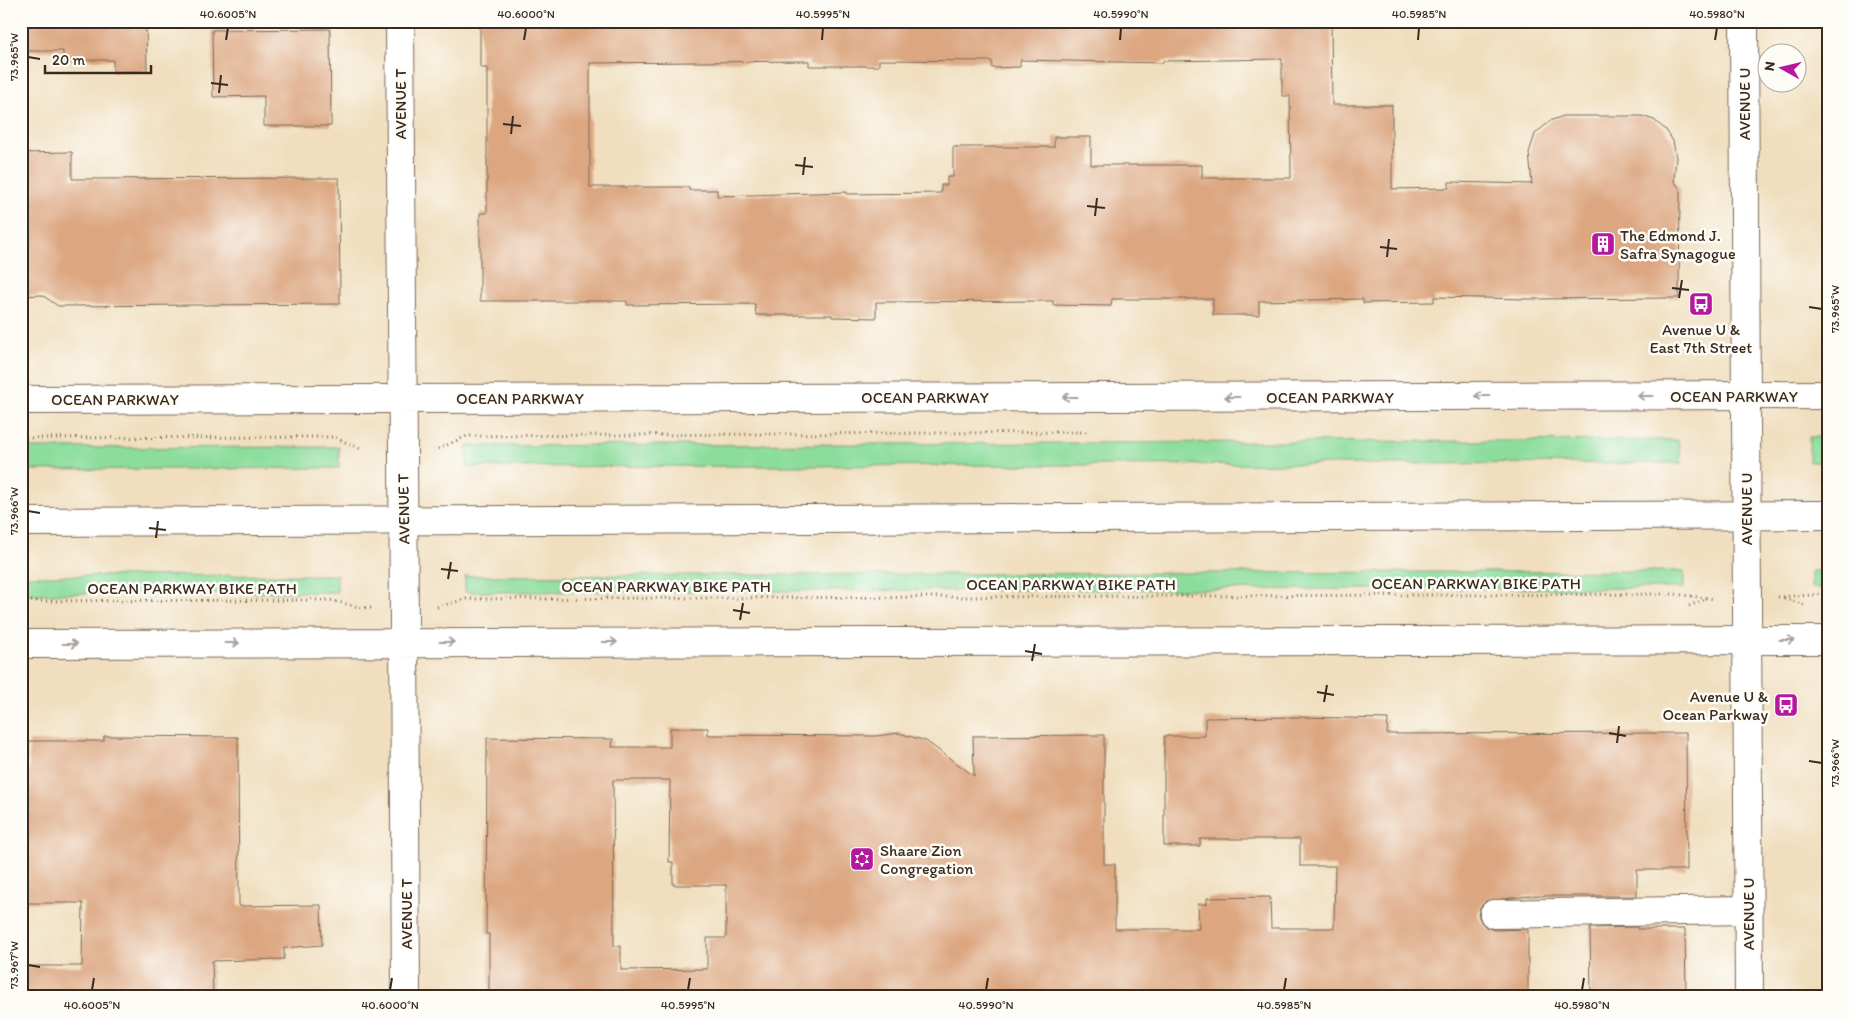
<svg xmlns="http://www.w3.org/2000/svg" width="1849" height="1018" font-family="Itim,sans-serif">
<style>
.green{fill:#8cdd9d;stroke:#64845e}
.building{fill:#dca680;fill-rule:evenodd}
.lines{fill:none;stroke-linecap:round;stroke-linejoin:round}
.minor-casing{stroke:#7a6956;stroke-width:30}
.major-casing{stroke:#7a6956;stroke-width:30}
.path{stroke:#7a6956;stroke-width:3;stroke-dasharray:1 4;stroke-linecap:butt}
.minor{stroke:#fff;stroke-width:28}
.major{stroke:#fff;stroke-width:28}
.oneway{stroke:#a79f9a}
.ticks{fill:none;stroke:#3b2a1e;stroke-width:2}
.labels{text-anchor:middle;stroke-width:5;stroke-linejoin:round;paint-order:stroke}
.street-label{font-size:16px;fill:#3b2a1e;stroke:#fdfcf7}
.poi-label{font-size:16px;fill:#3b2a1e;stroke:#fdfcf7;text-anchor:start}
.neatline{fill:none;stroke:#3b2a1e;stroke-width:2}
.ticks-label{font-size:12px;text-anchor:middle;fill:#3b2a1e}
</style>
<rect width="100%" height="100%" fill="#fdfcf7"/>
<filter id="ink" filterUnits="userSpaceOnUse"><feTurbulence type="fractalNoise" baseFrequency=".02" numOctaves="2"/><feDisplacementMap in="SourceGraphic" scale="10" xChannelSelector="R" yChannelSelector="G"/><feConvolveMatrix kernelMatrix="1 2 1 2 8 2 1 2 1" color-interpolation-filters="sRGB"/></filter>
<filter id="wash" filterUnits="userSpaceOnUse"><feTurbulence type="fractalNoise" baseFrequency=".0096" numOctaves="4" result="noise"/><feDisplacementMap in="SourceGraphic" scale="20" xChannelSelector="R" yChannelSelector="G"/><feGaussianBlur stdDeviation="1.12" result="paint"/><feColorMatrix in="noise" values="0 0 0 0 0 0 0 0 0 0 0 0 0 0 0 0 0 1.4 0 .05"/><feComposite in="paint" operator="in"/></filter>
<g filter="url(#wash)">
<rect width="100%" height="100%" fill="#f0debe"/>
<path class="green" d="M1809,437h19v25h-19z
M1678,440l4,23 -1215,4v-21z
M339,447v21l-318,2v-22z
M1684,571v17l-1219,4v-16z
M1811,571h17v17h-17z
M337,575v17l-316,2v-18z"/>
<g id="blocks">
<path class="building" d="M21,21h125l1,50 -34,1v-12h-50v-9h-42z
M480,21h851l1,84h60v84l57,-1v-6l83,2 -3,-31 6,-19 15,-13 13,-5h79l12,4 12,10 7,11 3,16 -2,24 6,8 -1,109 -153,1 -92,-2v5l-71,1v-4l-104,2v14h-46v-16h-101l-1,7 -58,-1v-4l-177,1v16l-44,-1v-2h-76l-1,-11 -128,1v-4h-147v-88h7v-145h-7zM1282,59v37h8l1,82h-89v-13h-111v-28h-37v10h-101v30h-6v8h-6v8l-94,1v-2l-130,4v-6h-28v-3h-99v-124l219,-2v5h70v-6l113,1v7l28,-1v-7l143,3v-2z
M330,29l1,97h-67v-30l-51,1 -1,-67z
M72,152v27l267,-1 1,126 -282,2 -16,-11 -21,1v-143z
M1301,717l87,2 -1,15 299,-1 1,137h-50v26h-109l-42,5 -6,6 -2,8 3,7 5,5 8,3 34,-1v68h-1039v-63h-3l1,-196 126,1 -1,8h58v-19h38v7l168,1 23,-3 27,8 48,35 -1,-40 131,-1v129h11v65h84l-1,-25h9v-6l63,-1 1,31h63l1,-62h-35v-27h-100v7h-36v-110h41v-18zM613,780h57l-1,82h4v23h53v53h-19v31l-86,1v-24h-7z
M104,736l134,1 1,169 82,-1 1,40 -38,3v11l-72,2 1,35 -192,1v-31h61l1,-63h-59v-130l5,1v-33h75z
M1637,927v2h48l1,68h-95l-1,-69z"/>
</g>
</g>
<g filter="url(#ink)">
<use href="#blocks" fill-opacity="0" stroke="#7a6956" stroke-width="1"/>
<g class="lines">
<defs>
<path id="minor" d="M400,21c1,325 6,651 6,976
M21,400l1807,-5
M21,644l1807,-4
M1494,914l254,-4"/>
<path id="major" d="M1744,21l5,976
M21,522l1807,-7"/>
</defs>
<use href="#minor" class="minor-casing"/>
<use href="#major" class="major-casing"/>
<path class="path" d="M21,438l313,-1 29,13
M438,449l29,-13 620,-4
M1778,597l50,-3
M1784,598l22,8
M21,601l309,-1 32,8h12
M1689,606l17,-7
M437,607l29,-8 1208,-5 41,5"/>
<use href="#minor" class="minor"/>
<use href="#major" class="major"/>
</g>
<defs><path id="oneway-shaft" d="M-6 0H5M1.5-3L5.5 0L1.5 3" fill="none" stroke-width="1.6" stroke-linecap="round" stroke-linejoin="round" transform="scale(1.25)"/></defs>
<g class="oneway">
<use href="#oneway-shaft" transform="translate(1482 396) rotate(180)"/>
<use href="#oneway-shaft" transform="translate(1645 396) rotate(180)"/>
<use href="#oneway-shaft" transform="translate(1070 397) rotate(180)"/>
<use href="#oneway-shaft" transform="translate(1232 397) rotate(180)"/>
<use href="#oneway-shaft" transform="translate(1787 640)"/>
<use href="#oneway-shaft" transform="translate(447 642)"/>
<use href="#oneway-shaft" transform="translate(610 642)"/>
<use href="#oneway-shaft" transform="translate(232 643)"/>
<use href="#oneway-shaft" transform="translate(70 644)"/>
</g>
</g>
<path class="ticks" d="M226,40l2,-12M524,40l2,-12M822,40l1,-12M1120,40l1,-12M1418,40l1,-12M1715,40l2,-12M28,57l12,2M211,83l17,2M219,93l2,-18M503,124l18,2M511,134l2,-18M795,165l18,2M803,175l2,-18M1087,206l18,2M1095,216l2,-18M1380,247l17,2M1387,257l2,-18M1672,288l17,2M1679,298l3,-18M1809,307l13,2M28,511l12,2M149,528l17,2M156,538l2,-17M441,569l17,2M448,579l3,-17M733,610l17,3M740,620l3,-17M1025,651l17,3M1032,661l3,-17M1317,692l17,3M1324,702l3,-17M1609,733l17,3M1617,743l2,-17M1809,761l13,2M28,965l12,2M92,990l2,-12M390,990l2,-12M688,990l2,-12M986,990l2,-12M1284,990l2,-12M1582,990l2,-12"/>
<defs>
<symbol id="building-square" viewBox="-11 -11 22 22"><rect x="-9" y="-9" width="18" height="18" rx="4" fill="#b5179e" stroke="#fdfcf7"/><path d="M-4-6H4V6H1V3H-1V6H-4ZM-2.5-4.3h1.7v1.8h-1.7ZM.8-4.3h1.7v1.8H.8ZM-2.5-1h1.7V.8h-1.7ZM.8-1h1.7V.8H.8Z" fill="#fff"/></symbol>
<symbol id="bus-square" viewBox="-11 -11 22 22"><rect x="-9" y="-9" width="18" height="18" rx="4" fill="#b5179e" stroke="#fdfcf7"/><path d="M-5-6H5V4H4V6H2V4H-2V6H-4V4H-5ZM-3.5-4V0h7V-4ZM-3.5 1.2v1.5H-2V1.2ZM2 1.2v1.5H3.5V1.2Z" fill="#fff"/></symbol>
<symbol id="synagogue-square" viewBox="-11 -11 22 22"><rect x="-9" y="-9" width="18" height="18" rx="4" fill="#b5179e" stroke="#fdfcf7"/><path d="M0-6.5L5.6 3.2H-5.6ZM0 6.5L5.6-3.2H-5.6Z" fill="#fff"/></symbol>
</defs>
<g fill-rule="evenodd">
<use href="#building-square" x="1589" y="230" width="28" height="28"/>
<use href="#bus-square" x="1687" y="290" width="28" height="28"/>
<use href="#bus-square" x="1772" y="691" width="28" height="28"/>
<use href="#synagogue-square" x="848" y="845" width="28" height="28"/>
</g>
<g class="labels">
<g class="street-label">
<text transform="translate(400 104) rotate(-90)" y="6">AVENUE T</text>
<text transform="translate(1744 104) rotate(-90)" y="6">AVENUE U</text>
<text x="1734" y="402">OCEAN PARKWAY</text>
<text x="925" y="403">OCEAN PARKWAY</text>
<text x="1330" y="403">OCEAN PARKWAY</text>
<text x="520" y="404">OCEAN PARKWAY</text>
<text x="115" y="405">OCEAN PARKWAY</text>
<text transform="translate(403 509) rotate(-91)" y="6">AVENUE T</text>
<text transform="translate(1746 509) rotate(-90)" y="6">AVENUE U</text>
<text x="1476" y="589">OCEAN PARKWAY BIKE PATH</text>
<text x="1071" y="590">OCEAN PARKWAY BIKE PATH</text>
<text x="666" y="592">OCEAN PARKWAY BIKE PATH</text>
<text x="192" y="594">OCEAN PARKWAY BIKE PATH</text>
<text transform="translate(406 914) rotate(-90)" y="6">AVENUE T</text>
<text transform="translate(1748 914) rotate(-90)" y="6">AVENUE U</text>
</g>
<g class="poi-label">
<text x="1620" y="241">The Edmond J.<tspan x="1620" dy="18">Safra Synagogue</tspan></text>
<text x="1701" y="335" text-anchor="middle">Avenue U &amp;<tspan x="1701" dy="18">East 7th Street</tspan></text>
<text x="1768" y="702" text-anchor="end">Avenue U &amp;<tspan x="1768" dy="18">Ocean Parkway</tspan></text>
<text x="880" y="856">Shaare Zion<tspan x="880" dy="18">Congregation</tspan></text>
</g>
</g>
<rect width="1849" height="1018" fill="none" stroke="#fdfcf7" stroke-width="55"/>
<g transform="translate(1782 68) rotate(278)"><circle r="24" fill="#fdfcf7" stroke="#afa8a0"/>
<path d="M0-4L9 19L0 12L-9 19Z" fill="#b5179e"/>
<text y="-8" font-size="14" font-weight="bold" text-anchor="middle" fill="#3b2a1e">N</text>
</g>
<path d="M45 65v8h106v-8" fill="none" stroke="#3b2a1e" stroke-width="2.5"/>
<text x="52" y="65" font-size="15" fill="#3b2a1e" stroke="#fdfcf7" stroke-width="4" paint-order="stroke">20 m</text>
<rect x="28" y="28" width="1794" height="962" class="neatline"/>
<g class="ticks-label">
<text x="228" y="18">40.6005°N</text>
<text x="526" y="18">40.6000°N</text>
<text x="823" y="18">40.5995°N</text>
<text x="1121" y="18">40.5990°N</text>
<text x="1419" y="18">40.5985°N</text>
<text x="1717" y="18">40.5980°N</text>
<text transform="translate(14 57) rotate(-90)" y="4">73.965°W</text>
<text transform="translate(1835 309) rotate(-90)" y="4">73.965°W</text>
<text transform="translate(14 511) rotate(-90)" y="4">73.966°W</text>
<text transform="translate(1835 763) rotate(-90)" y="4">73.966°W</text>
<text transform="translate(14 965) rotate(-90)" y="4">73.967°W</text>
<text x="92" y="1009">40.6005°N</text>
<text x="390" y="1009">40.6000°N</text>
<text x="688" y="1009">40.5995°N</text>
<text x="986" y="1009">40.5990°N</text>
<text x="1284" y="1009">40.5985°N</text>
<text x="1582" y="1009">40.5980°N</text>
</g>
</svg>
